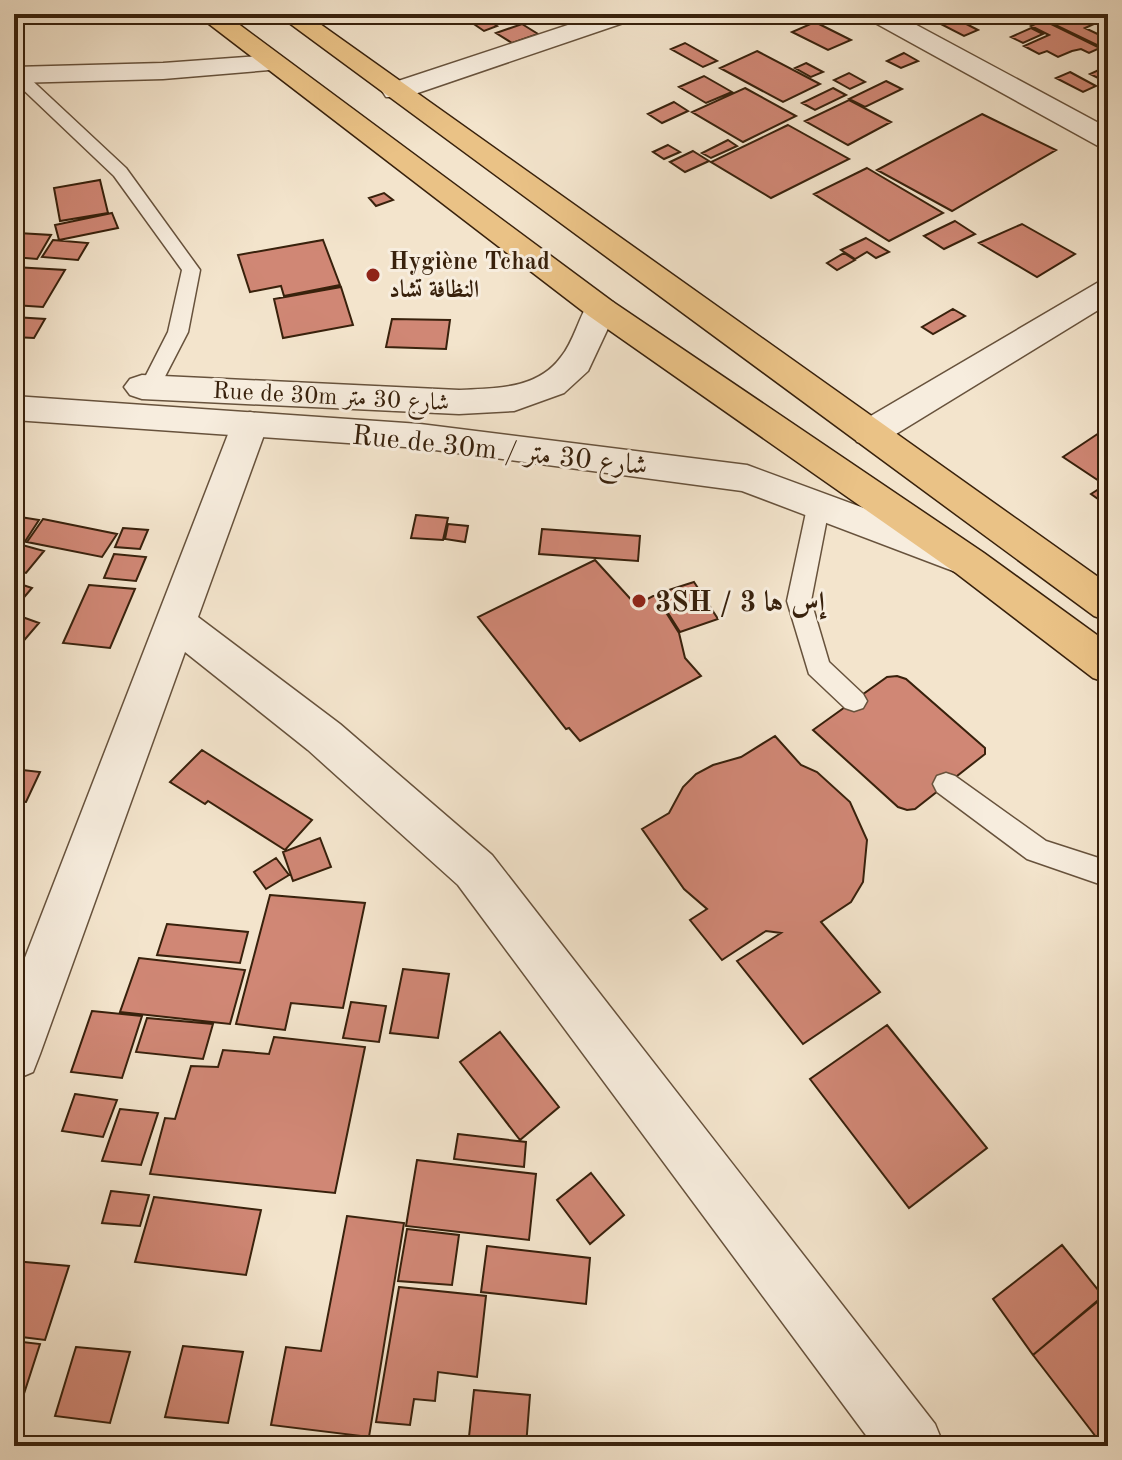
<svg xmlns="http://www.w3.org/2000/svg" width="1122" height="1460" font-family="'Old Standard TT',Amiri,serif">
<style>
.building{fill:#d08775;stroke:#38210c;stroke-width:2}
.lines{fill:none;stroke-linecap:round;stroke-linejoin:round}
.service-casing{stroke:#67523c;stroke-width:3}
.minor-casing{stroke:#67523c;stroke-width:3}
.tertiary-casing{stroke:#67523c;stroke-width:3}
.trunk-casing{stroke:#38210c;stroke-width:3}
.service{fill:#f7edde;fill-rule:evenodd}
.minor{fill:#f7edde;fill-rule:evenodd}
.tertiary{fill:#f7edde;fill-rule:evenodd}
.trunk{fill:#eac286;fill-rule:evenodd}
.poi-dot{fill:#8f2418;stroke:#f7edde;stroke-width:3}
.labels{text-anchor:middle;stroke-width:6;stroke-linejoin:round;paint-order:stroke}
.far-poi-label{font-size:24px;font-weight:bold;fill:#38210c;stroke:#f7edde;text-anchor:start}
.far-street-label{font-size:24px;fill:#38210c;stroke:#f7edde}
.street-label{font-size:28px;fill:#38210c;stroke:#f7edde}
.poi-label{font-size:28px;font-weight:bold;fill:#38210c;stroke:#f7edde;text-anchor:start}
</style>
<rect width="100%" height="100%" fill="#f3e4cc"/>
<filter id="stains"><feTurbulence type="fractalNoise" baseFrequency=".0025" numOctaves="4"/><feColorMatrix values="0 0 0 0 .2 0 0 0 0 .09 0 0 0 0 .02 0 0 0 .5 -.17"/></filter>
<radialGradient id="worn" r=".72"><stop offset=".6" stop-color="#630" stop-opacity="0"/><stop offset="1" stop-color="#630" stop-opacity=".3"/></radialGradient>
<path class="building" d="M949,15l29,15 -14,6 -29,-15z
M1054,16l14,6 17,-2 9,4 -9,4 23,11v5l-7,3 -56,-27z
M484,18l13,8 -13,5 -13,-9z
M1043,20l57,28 -11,5 -8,-4 -9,2 -14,6 -11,-6 -8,3 -15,-8 25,-11 -18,-9z
M815,22l36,18 -23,10 -36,-18z
M522,24l16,10 -26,9 -16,-10z
M1031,28l12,6 -20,9 -12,-6z
M685,43l32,18 -14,6 -32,-18z
M757,51l63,33 -37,18 -63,-34z
M904,53l14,8 -17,7 -14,-7z
M806,63l17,9 -12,5 -16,-9z
M1105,67l3,1v15l-18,-9z
M1070,72l26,14 -13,6 -27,-14z
M849,73l16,9 -15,7 -16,-9z
M704,76l28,16 -26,11 -27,-16z
M886,81l16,8 -37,18 -16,-8z
M745,88l51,28 -53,26 -51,-30z
M833,88l13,7 -31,15 -13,-7z
M849,100l42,22 -43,23 -43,-24z
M674,102l14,9 -26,12 -14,-9z
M982,114l74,36 -104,61 -75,-41z
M788,125l61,34 -78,39 -60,-36z
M728,140l9,6 -26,12 -9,-5z
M668,145l12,7 -16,7 -11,-7z
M693,151l16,10 -24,11 -15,-10z
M867,168l76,45 -54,28 -75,-47z
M100,180l8,33 -48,8 -6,-33z
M384,193l9,7 -17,6 -7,-8z
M112,213l6,15 -59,12 -4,-15z
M955,221l20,13 -31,15 -20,-13z
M1022,224l53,30 -38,23 -58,-34z
M18,233l33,2 -14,24 -23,-2v-19z
M866,238l23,14 -13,6 -9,-6 -12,7 -14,-9z
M53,240l35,3 -10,17 -36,-3z
M323,240l17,45 -56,11 -3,-10 -31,6 -12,-37z
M844,253l11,7 -18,10 -10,-7z
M14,267l51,3 -22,37 -29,-2z
M341,287l12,38 -70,13 -9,-39z
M953,309l12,7 -32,18 -11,-7z
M14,317l31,2 -11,19 -20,-1z
M392,319l58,1 -4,29 -60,-2z
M1108,427v79l-17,-12 14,-9 -42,-28z
M416,515l32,3 -5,22 -32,-2z
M14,516l25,4 -15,23 -10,-2z
M43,519l74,15 -15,23 -75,-15z
M448,524l20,2 -3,16 -20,-3z
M123,528l25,2 -8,19 -25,-2z
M542,529l98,7 -2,25 -99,-7z
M15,543l29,8 -18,22 -12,-3z
M114,554l32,3 -10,24 -32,-3z
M595,560l41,45 19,-10 24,38 6,25 16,18 -121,65 -11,-13 -3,1 -88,-112z
M14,582l18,6 -18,21z
M694,582l24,37 -38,13 -24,-38z
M89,585l46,4 -25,59 -47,-5z
M14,614l25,9 -25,29z
M897,676l9,3 79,69v6l-70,55 -8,1 -9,-3 -85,-77 74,-53z
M775,736l26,29 16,7 33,30 17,38 -4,42 -12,20 -30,20 59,70 -77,52 -66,-83 44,-28 -15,-2 -44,29 -32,-40 17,-11 -23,-20 -42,-60 27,-16 14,-26 13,-13 17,-9 28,-8z
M202,750l110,70 -27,30 -77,-49 -3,3 -35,-22z
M14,769l26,3 -14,30 -12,-1z
M320,838l11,29 -38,14 -10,-29z
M276,858l13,17 -23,14 -12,-17z
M270,895l95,8 -22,105 -52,-5 -6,27 -49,-6z
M167,924l81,8 -8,31 -83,-8z
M139,958l106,12 -15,54 -110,-12z
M403,969l46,5 -11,64 -48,-5z
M351,1002l35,4 -7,36 -36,-4z
M92,1011l50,5 -20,62 -51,-6z
M147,1018l66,6 -10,35 -67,-7z
M887,1025l100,123 -78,60 -99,-129z
M500,1032l59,75 -39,33 -60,-78z
M274,1037l91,10 -30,146 -185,-19 15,-56 10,1 16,-53 27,1 5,-17 46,4z
M75,1094l42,6 -14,37 -41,-6z
M120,1109l38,4 -17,52 -39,-4z
M458,1134l68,8 -2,25 -70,-8z
M417,1160l119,14 -7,66 -123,-14z
M591,1173l33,42 -34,29 -33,-44z
M111,1191l38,4 -9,31 -38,-3z
M154,1197l107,13 -15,65 -111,-13z
M347,1216l57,7 -35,214 -98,-12 15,-78 35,4z
M407,1229l52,6 -7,50 -54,-4z
M1062,1245l41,51 -70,59 -40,-56z
M487,1246l103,12 -4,46 -105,-12z
M14,1261l55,5 -24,74 -31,-4z
M399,1287l87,9 -9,81 -39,-5 -3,29 -21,-2 -4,26 -34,-3z
M1108,1293v152l-5,1 -70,-91z
M14,1341l26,3 -19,59 -7,-1z
M183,1346l60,6 -15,71 -63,-6z
M76,1347l54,5 -20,71 -55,-7z
M474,1390l56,5 -4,51h-58z
M252,1439l55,7h-57z"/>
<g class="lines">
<defs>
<path id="service" d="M14,71l9,1 103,96 74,102 -12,62 -31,60h-14l-3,-5 28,-55 14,-62 -68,-94 -100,-95z
M819,495l8,2 3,6 -19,98 18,61 34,32 4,7 -4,7 -9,3 -9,-3 -36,-34 -22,-73 21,-98 3,-6z
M946,773l9,3 91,65 62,20v26l-81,-28 -90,-67 -4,-8 4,-8z"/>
<path id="minor" d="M601,14h38l-4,5 -229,78h-20l-4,-6 4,-6z
M864,14h32l212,114v21l-10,-3 -230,-127z
M273,55l9,2 4,6 -4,6 -119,10 -149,4v-16l149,-4z
M1108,280v24l-225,138 -13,3 -13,-3 -5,-9 5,-9 240,-141z
M250,412l13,3 5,9 -70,193 142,107 152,131 443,569 9,22h-70l-416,-561 -150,-135 -123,-98 -145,402 -7,18 -19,8v-94l218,-562 5,-9z"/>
<path id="tertiary" d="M601,299l12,3 4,7 -29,62 -24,22 -50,18 -55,3 -317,-15 -12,-4 -6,-8 6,-8 12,-4 317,15c36,-2 78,0 102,-33 13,-16 17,-38 28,-55z
M14,396l406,28 327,41 228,84 6,10 -6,10 -14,5 -219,-83 -322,-43 -406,-28z"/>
<path id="trunk" d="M196,14h29l388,288 371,251 124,90v40l-15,-5 -137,-105 -367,-257z
M277,14h29l802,570v37l-14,-5z"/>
</defs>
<use href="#service" class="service-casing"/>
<use href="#minor" class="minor-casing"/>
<use href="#tertiary" class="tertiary-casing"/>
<use href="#trunk" class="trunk-casing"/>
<use href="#service" class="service"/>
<use href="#minor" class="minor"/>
<use href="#tertiary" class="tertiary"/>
<use href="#trunk" class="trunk"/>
</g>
<g class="poi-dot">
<circle cx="373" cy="275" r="8"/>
<circle cx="639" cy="601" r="8"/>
</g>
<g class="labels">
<g class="far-poi-label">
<text x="389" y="269">Hygiène Tchad<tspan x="389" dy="28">النظافة تشاد</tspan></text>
</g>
<g class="far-street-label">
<text transform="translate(331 396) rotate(3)" y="8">Rue de 30m شارع 30 متر</text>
</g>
<g class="street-label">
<text transform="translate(500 449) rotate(6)" y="10">Rue de 30m / شارع 30 متر</text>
</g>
<g class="poi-label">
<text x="655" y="611">3SH / 3 إس ها</text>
</g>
</g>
<rect width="1122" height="1460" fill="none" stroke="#f3e4cc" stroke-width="48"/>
<rect x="16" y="16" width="1090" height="1428" fill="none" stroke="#38210c" stroke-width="4"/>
<rect x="24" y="24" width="1074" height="1412" fill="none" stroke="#38210c" stroke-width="2"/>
<rect width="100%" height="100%" filter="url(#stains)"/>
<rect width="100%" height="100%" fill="url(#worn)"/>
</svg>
